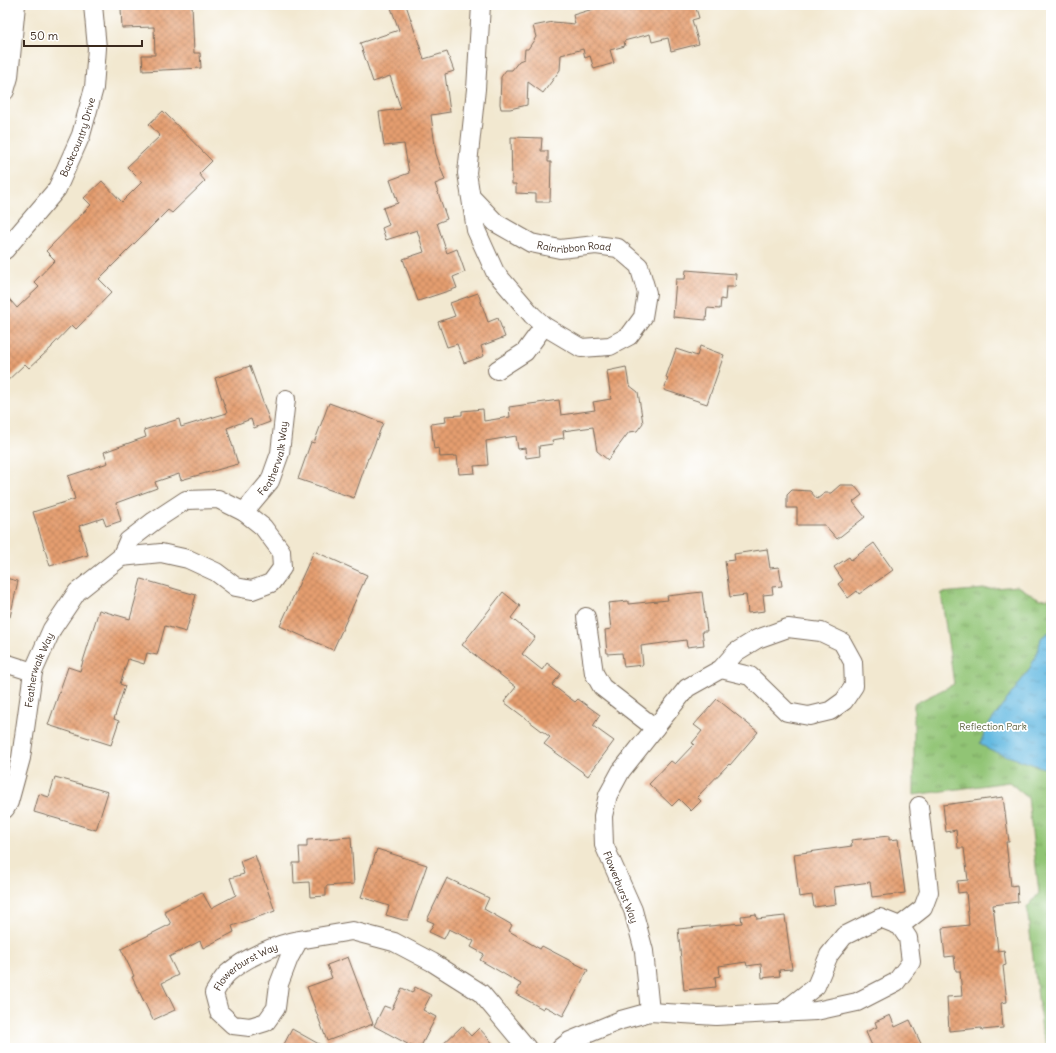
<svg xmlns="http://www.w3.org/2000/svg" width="1056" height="1053" font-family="Delius,sans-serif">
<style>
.park{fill:url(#park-tufts);stroke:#66774a}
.water{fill:url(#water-ripples);stroke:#507280}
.building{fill:url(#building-cross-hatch)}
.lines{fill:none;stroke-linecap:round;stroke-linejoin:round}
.minor-casing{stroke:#7b6c5c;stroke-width:20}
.minor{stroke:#fff;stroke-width:18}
.labels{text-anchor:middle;stroke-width:3.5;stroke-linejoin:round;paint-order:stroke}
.street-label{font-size:10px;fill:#3b2a1e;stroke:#fff}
.park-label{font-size:10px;fill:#59603c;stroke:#fff}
</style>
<defs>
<pattern id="park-tufts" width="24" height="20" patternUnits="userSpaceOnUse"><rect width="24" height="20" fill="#91c475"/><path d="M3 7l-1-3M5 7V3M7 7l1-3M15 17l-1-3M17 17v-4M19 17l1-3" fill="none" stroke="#789f5f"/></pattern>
<pattern id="water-ripples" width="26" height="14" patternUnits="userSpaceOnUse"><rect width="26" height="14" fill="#64b9e1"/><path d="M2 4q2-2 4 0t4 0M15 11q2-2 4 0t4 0" fill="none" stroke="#5497b6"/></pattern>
<pattern id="building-cross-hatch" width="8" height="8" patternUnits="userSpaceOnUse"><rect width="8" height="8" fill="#e59e6f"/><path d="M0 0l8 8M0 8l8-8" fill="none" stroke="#bb815b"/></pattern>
</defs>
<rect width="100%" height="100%" fill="#fff"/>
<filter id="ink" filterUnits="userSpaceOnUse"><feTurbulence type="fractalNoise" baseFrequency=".025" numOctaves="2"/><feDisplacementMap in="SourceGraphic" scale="8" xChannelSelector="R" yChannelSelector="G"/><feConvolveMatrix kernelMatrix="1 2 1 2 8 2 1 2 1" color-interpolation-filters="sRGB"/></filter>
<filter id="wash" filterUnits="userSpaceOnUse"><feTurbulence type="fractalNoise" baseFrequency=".012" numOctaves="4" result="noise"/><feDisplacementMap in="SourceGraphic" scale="16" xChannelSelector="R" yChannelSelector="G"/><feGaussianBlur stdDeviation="0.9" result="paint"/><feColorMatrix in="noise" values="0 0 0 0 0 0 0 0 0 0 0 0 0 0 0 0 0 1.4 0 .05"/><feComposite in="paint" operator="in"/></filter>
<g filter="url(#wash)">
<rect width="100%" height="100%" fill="#f2e8d0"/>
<path class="park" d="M1017,586l23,13 11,-1v450h-3l-6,-17 -15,-123 12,-15 -11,-95 -19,-16 -95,13v-91l40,-20 -13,-91z"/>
<path class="water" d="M1051,632v149l-4,-12 -58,-19 -9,-7 9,-19 40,-54 9,-19 3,-13 6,-5z"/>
<g id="blocks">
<path class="building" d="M185,5h7l2,48h6l1,15 -58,3 -1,-16h13l-1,-28 -32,1 -1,-20z
M390,5h16l18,54 23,-7 7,19 -9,3 5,38 -19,3 5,39 9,26 -10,4 12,35 -10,4 10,30 10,-4 8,23 -12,5 4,11 -39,13 -15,-42 21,-7 -7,-22 -31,10 -4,-12 7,-3 -6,-17 15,-5 -8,-23 19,-7 -5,-29 -20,2 -5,-34 22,-3 -11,-33 -17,6 -13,-39 39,-13z
M606,5h22l1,6 21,-6h45l4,13 -7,2 7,24 -28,7 -3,-13 -16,4 -2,-8 -26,7 1,5 -15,4 4,13 -20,6 -4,-13 -5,2 -2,-9 -22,6 -1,15 -17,23 -15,-11 -1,23 -17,4h-9l-1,-5 1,-27 5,-7h6l7,-9 5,-2 1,-10h3l8,-12 -3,-11 20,-4 22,2 -2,-9z
M163,111l49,50 -13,13 6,7 -33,32 -4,-3 -69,69 13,13 -36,37 -4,-4 -20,21v1l-23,21 -4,-4 -20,19v-89l12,14 22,-21 -5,-5 21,-22 -9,-9 45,-46 -7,-7 18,-17 20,21 20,-20 -15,-15 33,-31 -11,-12z
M511,137l31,1 -1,13h7v11h3l-1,40h-14v-8l-20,-1v-9h-4z
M686,270l50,4 -1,13h-9l-1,13 -4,-1 -1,10 -13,-1 -1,12 -33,-3 3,-38h9z
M478,293l10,29 10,-4 7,19 -24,9 3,10 -20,7 -7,-19 -10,3 -9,-25 17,-6 -5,-13z
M700,346l24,9 -17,49 -43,-14 4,-12 -2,-1 10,-28 21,7z
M250,366l20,56 -16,6 -3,-9 -24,9 11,36 -57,16 -2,-6 -24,8 2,6 -41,15 5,18 -15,5 -3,-8 -24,8 9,29 -38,11 -17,-54 42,-13 -7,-23 40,-13 -4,-11 42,-15 -2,-7 35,-11 2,8 46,-14 -12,-35z
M626,367l3,18 9,7 5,31 -6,8 -8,1 -21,28 -11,-9 -4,-24 -30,4 1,7 -12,2 1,4 -14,2 1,10 -14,2 -1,-10 -7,1 -2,-13 -30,5 2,24 -14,1 1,7 -16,1 -2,-18 -17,1 -1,-9 -5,1 -3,-25 15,-2 -1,-6 17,-1v-4l21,-2 1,12 26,-4 -1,-10 50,-7 2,15 34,-5 -2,-8 18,-3 -4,-28z
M329,403l54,20 -14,35h-1l-14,40 -56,-19 13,-37 3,1z
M840,485h14l8,10 -9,7 12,15 -28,22 -12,-14h-28v-17h-10v-13l5,-5 18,1 7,8 8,-6h6z
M874,543l19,27 -34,24 -2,-3 -9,7 -10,-14 5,-4 -9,-13 15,-10 2,3z
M767,549l3,19 9,-1 3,19 -10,1 1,7 -10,1 2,16 -17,2 -2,-18 -16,2 -5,-36 10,-1 -1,-6z
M314,551l53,24 -34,75 -53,-24z
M5,578l13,3 -8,36 -5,-1z
M141,579l55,16 -10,37 -21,-6 -8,29 -10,-2 -3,11 -16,-5 -8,25 5,2 -11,33 5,2 -8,24 -63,-20 20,-58 12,4 19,-61 31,9z
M503,592l17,14 -9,12 24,19 -13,17 20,16 5,-7 14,11 -9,11 23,17 3,-3 22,16 -7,11 21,15 -26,35 -44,-32 6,-7 -46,-35 12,-15 -54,-42z
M702,592l5,39h-5l2,14 -17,2 -1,-7 -45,6 2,19 -19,2 -2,-14 -15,1 -2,-24 6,-1 -3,-26 20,-2v3l40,-4 -1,-4z
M717,699l41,33 -28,33 -1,-1 -32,33 4,4 -10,10 -12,-12 -7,7 -23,-22 22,-23 4,3 19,-20 -2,-1 10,-12 -8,-6z
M55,777l53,15 -12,38 -62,-18 5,-18 10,3z
M1003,797l6,45h-3l5,44 6,-1 1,17 -25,3 5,46 6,-1 2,15 -3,1 4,36 -6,1 2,25 -21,2 -1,-2 -32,3 -2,-34 15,-1 -2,-25h-4l-2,-15 -9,1 -3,-29 27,-3 -3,-33 -8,1 -1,-12 11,-1 -4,-32h-6l-2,-18 -10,2 -3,-27z
M889,836v4l9,-1 7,54 -33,4 -2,-15 -36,5 2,17 -22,3 -2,-12 -13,2 -5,-43 58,-8 -1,-6z
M351,837l3,47 -28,2v10l-16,1 -1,-15 -15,1 -1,-20h7l-1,-16h8v-7z
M377,849l50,16 -19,55h-5l-17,-5 3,-9 -28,-9z
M255,855l20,56 -43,15 2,6 -31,16 -3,-7 -31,16 9,18 -16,8 13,27 -22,10 -21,-43 2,-1 -13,-27 50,-25 -7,-13 38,-19 9,16 25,-13 -6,-17 14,-4 -4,-13z
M447,878l42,20 -5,11 28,16 -3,6 31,18 2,-3 46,24 -25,46 -19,-10 -1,3 -27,-15 5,-10 -41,-24 4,-6 -13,-7 3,-6 -25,-12 -5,10 -15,-7 5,-9 -7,-3z
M756,914l1,5 28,-3 7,53 -13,1 1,6 -18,2 -1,-14 -14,2 -1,-4 -27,4 1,10 -5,1 1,10 -32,3 -6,-61 64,-6 -1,-7z
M348,957l25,67 -46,17 -20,-54 25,-9 -5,-13z
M415,987l16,8 -8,15 13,7 -16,31h-5l-41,-22 10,-20 8,3 10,-21 10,5z
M890,1015l5,12 15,-7 13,28h-50l-7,-16 11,-5 -2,-5z
M462,1026l9,10 8,-8 18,20h-58z
M292,1029l34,19h-44z"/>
</g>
</g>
<g filter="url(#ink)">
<use href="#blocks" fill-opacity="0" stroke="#7b6c5c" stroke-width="1"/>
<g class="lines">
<defs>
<g id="minor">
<path d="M5,91l4,-14 7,-72"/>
<path id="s1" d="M471,197l25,26 35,20 29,6 36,-4 22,3 21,18 8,27 -4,24 -14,19 -19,10 -29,2 -37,-22 -12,-11 -37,-43 -19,-42 -9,-57 9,-84 5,-84"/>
<path id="s2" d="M5,250l52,-61 24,-54 13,-47 3,-40 -4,-43"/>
<path d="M497,370l28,-18 19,-26"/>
<path id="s3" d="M244,512l26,-31 10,-28 6,-54"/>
<path d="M586,617l8,56 8,14 53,41"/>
<path d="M5,663l28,9"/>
<path id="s4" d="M5,809l4,-7 12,-44 12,-86 19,-43 25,-37 44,-35 7,-16 26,-20 32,-21 32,-1 26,13 19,15 18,24 1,17 -11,15 -19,7 -16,-3 -20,-15 -28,-13 -27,-6 -40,4"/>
<path d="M900,926l23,-18 6,-16 -10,-86"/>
<path id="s5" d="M299,940l-10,18 -10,26 -3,24 -10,14 -16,5 -17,-2 -14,-13 -5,-19c4,-6 8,-15 14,-20 17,-15 48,-29 71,-33l53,-9 42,11 38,20 49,31 46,55"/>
<path d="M650,1012l-6,-61 -11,-41 -29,-65 -1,-29 5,-21 13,-24 34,-43 32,-40 34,-19 29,7 37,36 22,4 21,-5 14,-10 10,-15 -1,-24 -11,-20 -21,-10 -33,-4 -31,11 -21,13 -15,17"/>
<path d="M561,1048l9,-7 51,-21 29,-8 66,4 100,-5 41,-9 39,-20 15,-20 -3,-24 -8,-12 -20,-8 -36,18 -15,19 -13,31 -33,26"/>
</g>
</defs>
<use href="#minor" class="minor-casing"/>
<use href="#minor" class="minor"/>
</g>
</g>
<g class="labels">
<g class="street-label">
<text dy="4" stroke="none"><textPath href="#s2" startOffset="136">Backcountry Drive</textPath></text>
<text dy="4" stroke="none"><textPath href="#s1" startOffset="120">Rainribbon Road</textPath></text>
<text dy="4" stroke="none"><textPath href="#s3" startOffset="63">Featherwalk Way</textPath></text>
<text dy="4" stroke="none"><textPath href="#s4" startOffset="144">Featherwalk Way</textPath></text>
<text transform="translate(621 887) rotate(68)" y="4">Flowerburst Way</text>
<text dy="4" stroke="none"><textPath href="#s5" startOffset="205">Flowerburst Way</textPath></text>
</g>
<g class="park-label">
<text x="993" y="730">Reflection Park</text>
</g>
</g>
<rect width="1056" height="1053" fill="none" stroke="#fff" stroke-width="20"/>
<path d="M24 40v6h118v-6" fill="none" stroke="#3b2a1e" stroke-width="2"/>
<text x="30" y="40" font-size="12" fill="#3b2a1e" stroke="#ffffff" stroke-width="3" paint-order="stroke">50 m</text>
</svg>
